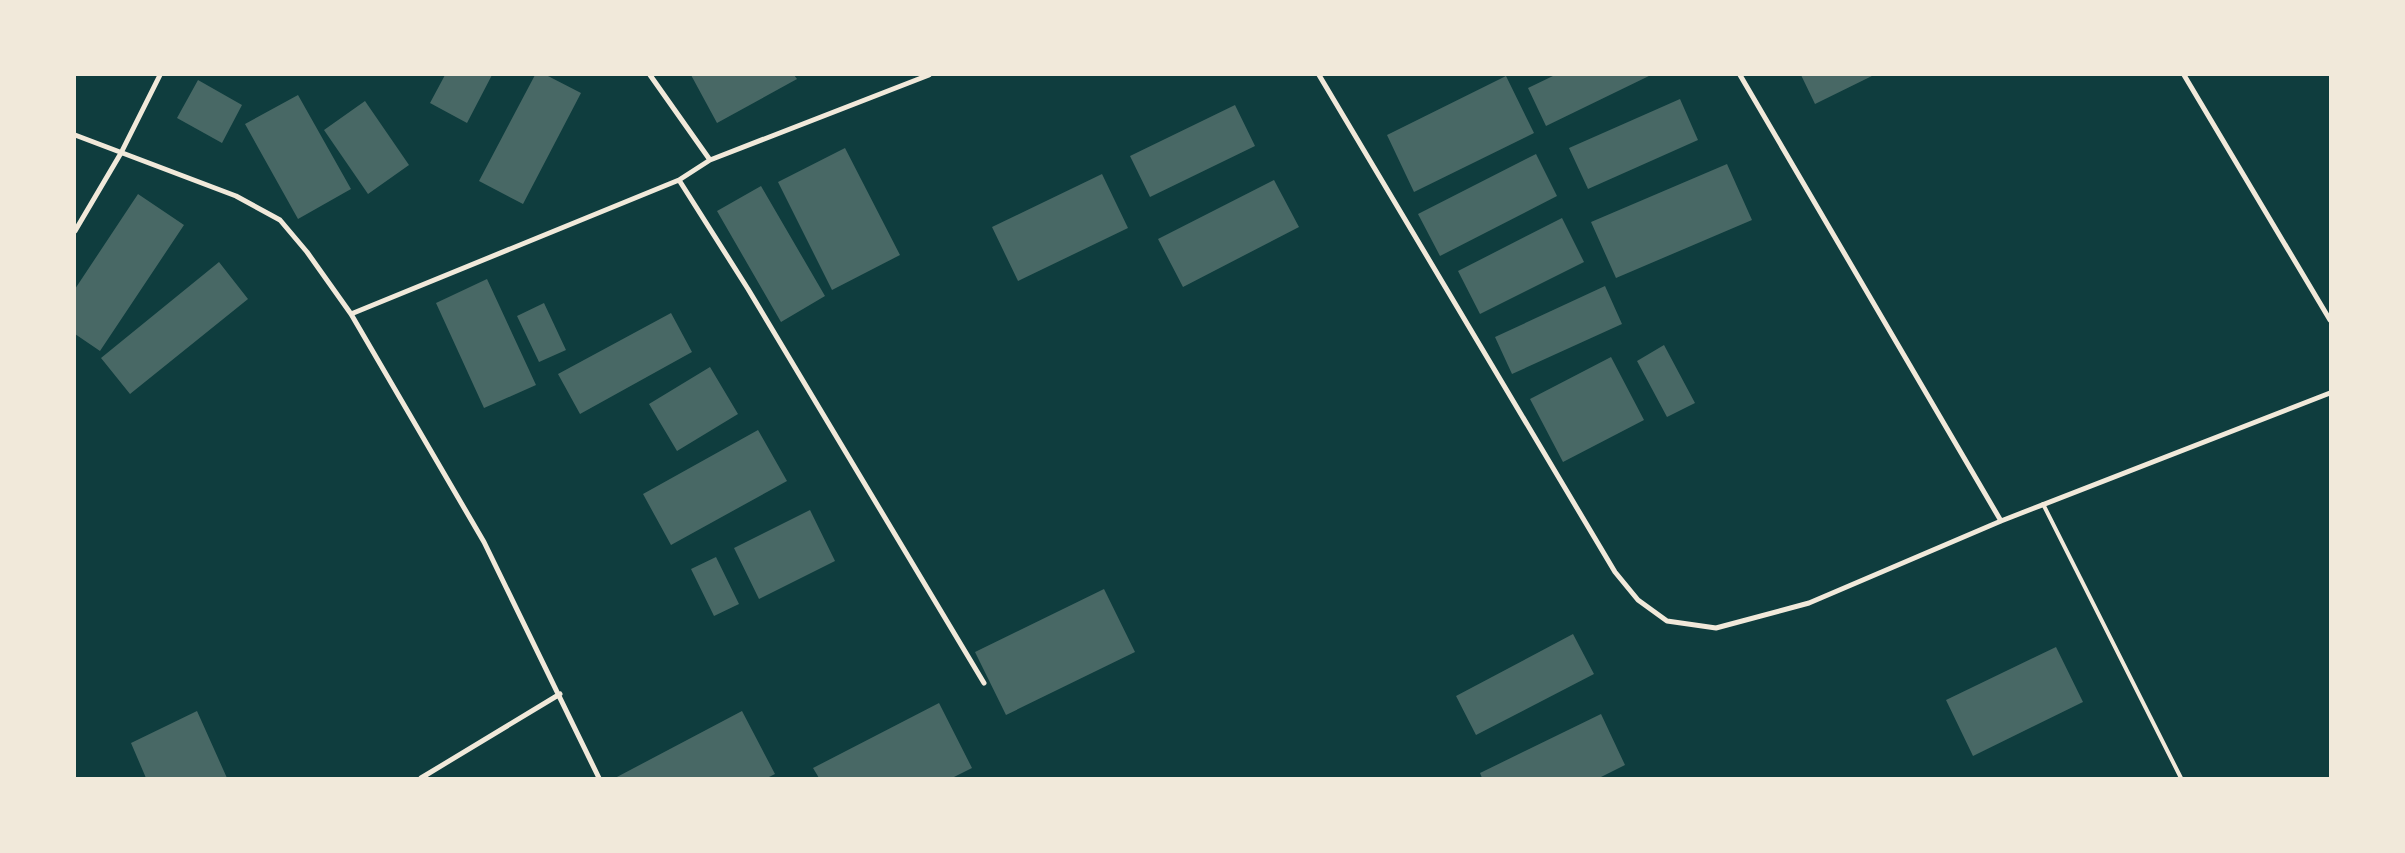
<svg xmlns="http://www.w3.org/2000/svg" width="2405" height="853" font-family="'Noto Sans',sans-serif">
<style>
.building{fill:#486865}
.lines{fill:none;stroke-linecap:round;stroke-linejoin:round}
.service{stroke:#f1e9da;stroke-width:4}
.minor{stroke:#f1e9da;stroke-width:5}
</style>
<rect width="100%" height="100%" fill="#0f3d3e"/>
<path class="building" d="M445,75h47l-25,48 -37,-20z
M535,75h11l35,18 -58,111 -44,-23z
M691,75h103l3,4 -80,44z
M1555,75h96l-105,51 -18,-38z
M1801,75h73l-59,29z
M1506,76l28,57 -120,59 -27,-57z
M198,80l44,25 -20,38 -45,-25z
M298,95l53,94 -53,30 -53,-95z
M1680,99l18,41 -110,49 -19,-41z
M365,101l44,64 -41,29 -44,-64z
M1235,105l20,41 -105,51 -20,-41z
M845,148l55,107 -68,35 -54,-108z
M1536,154l21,42 -117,60 -22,-42z
M1727,164l25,56 -136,58 -25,-56z
M1102,174l26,54 -110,53 -26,-54z
M1274,180l25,47 -116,60 -25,-48z
M761,186l64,110 -44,26 -64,-111z
M138,194l46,31 -84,126 -25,-17v-45z
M1562,218l22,44 -104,52 -22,-43z
M219,262l29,37 -118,95 -29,-36z
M487,279l49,106 -52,23 -48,-105z
M1605,286l17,38 -110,50 -17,-37z
M544,303l22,47 -27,12 -22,-46z
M671,313l21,39 -112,62 -22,-40z
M1664,345l31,58 -28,14 -30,-56z
M1611,357l33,63 -81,42 -33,-63z
M710,367l28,47 -61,37 -28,-47z
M758,430l29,51 -116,64 -28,-51z
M810,510l25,51 -76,38 -25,-51z
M716,557l23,47 -25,12 -23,-47z
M1104,589l31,63 -129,63 -31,-63z
M1573,634l21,40 -118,61 -20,-39z
M2056,647l27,55 -110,54 -27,-56z
M939,703l33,65 -20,10h-133l-6,-10z
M197,711l30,67h-81l-15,-35z
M742,711l33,63 -8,4h-152z
M1601,714l24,51 -26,13h-117l-2,-5z"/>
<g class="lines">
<path class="service" d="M2043,504l138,274"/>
<path class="minor" d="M650,75l60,85
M1319,75l296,497 23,28 29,21 49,7 93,-25 192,-82 329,-128
M1740,75l261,446
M2184,75l146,245
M75,135l161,61 44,24 27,32 44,62 133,228 115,236
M679,180l69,109 236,394
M75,231l46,-78 39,-78
M351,314l328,-134 31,-20 219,-85
M421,778l139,-84"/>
</g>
<rect width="2405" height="853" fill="none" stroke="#f1e9da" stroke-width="152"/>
</svg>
